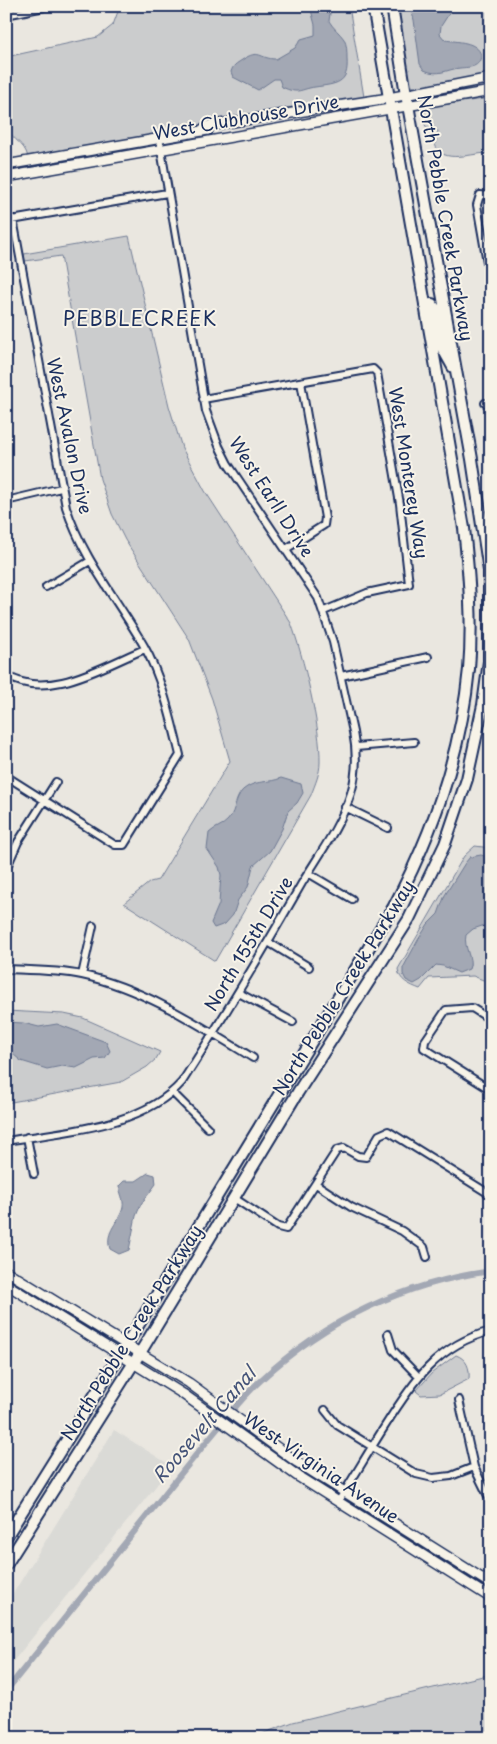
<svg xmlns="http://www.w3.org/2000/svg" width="497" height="1744" font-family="'Playpen Sans',sans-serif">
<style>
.built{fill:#dadad6}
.green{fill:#cbcccd;stroke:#737e96}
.water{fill:#a3a8b4;stroke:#6d7892}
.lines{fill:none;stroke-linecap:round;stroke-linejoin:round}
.canal{stroke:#a3a8b4;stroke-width:6}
.street-casing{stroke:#1b2f5e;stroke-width:10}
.secondary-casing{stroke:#1b2f5e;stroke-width:12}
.primary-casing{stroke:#1b2f5e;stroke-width:14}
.street{stroke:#f7f3e8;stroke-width:6}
.secondary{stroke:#f7f3e8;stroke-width:9}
.primary{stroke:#f7f3e8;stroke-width:10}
.labels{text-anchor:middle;stroke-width:4;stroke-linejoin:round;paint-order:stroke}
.street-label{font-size:18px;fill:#1b2f5e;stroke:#f7f3e8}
.water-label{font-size:19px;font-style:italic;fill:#445378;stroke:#f7f3e8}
.quarter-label{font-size:20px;letter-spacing:1px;fill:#1b2f5e;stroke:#f7f3e8}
</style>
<rect width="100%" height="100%" fill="#eae7e0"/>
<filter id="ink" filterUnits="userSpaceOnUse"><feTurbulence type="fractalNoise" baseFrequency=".02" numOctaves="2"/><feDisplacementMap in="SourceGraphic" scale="10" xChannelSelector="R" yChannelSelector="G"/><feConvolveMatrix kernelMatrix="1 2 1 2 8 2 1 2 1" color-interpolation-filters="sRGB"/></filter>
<g filter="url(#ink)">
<path class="built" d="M114,1430l56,35 -14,21 -150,184v-65z"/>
<path class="green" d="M120,6h229l15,91 -336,60c-4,-15 -14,-15 -20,-28 -5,-11 -2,-57 -2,-72l92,-20 15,-12z
M398,6h93v68l-75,14 -8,-4z
M491,98v55c-17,-1 -50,13 -56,-9l3,-13 -3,-3h-8l-3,-5 2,-16z
M129,236l40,170 13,42 23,43 86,132c12,32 30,105 29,139 0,12 -5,22 -9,33l-96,166 -91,-58 26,-21 8,-2 72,-119 -18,-62 -23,-60 -64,-99 -13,-26 -12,-35 -39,-223 -36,5 -1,-7z
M475,846l16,2v135l-18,-7 -44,2 -9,11c-10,-4 -21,-8 -22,-20l66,-113z
M6,1011l58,3 19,4 77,34 -4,7 -9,8 -26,15 -115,21z
M456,1355c11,4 14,13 13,24l-29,15 -19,1 -5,-4 16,-18z
M491,1674v64h-240l42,-16z"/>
<path class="water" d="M310,6h21l-2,15c4,7 11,12 15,18 3,6 3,13 3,20 2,25 -11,25 -32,28 -15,2 -16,8 -33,0l-3,-8h-5l-16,11 -25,-13 -2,-5c2,-7 5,-8 11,-12 18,-12 17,-1 34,-1l19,-11 6,-9 14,-4v-10z
M410,6h58l-16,3 -11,17 -1,8 5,6c12,2 32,1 36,15 -1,13 -11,12 -21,13 -13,1 -21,9 -36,2l-4,-6 -6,-44z
M281,778l20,6 2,9 -6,10 -9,8 -6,18 -12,22 -17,15 -5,21 -10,13 -5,15 -8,9 -11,4 -3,-5 8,-19 2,-29 -2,-8 -12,-18 2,-16c6,-6 14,-7 19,-13 9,-10 6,-26 19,-33 11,-7 23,-4 34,-9z
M481,855l10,3v65l-18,6 -7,6c-3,13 8,24 3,34l-10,4 -16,-7 -7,-1 -15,15 -7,4 -8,-4 -3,-6v-6l15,-28 10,-16 10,-10 7,-19 20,-32 5,-6z
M6,1022l17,1 16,4 18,-3 49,18 4,9 -5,7 -11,1 -18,9 -14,-2 -15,3 -26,-8 -15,-13z
M148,1173l7,2 1,9 -15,20 -5,12 -7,34 -10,4 -9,-5c-6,-18 10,-27 13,-42 1,-7 -3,-14 -4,-21l5,-5h12z"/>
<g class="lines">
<path class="canal" d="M6,1691l202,-251c17,-20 33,-42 53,-60 64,-60 143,-97 230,-109"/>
<defs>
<path id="street" d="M6,15l43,-9
M491,196l-11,-1 -3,10 14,80
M6,221l161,-28
M203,399l170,-30 4,4 23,131 9,80 -42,9 -43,18
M485,403l6,1
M6,501l55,-13
M286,549l38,-24 1,-7 -24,-136
M46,587l44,-26
M6,675c42,27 99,-10 139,-26
M341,676l87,-19
M356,747l58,-5
M6,776l109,69h9l56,-90c-9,-36 -18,-77 -36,-109 -27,-47 -61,-87 -78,-139l-53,-288
M345,807l43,21
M6,869l12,-27 38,-60
M308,873l44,26
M268,942l41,25
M6,969c25,1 52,1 76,6 61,13 119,51 171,83
M82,975l11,-49
M239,993l54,29
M491,1020l-19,-12 -26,2 -21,31 -1,7 67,42
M173,1093l35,35
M27,1137l7,37
M6,1141c57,-10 136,-13 176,-59 42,-65 81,-131 120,-199 17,-28 39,-58 49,-90 6,-20 6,-41 2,-61l-20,-90 -15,-44 -90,-134 -9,-18 -13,-35 -47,-273
M316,1184l35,23 51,24 22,16 3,10
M234,1198l44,29 8,2 51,-79 7,-2 14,8 8,1 13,-22 9,-4 103,64
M388,1334l5,16 25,26
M459,1400l15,67 17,35
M325,1410l12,15 79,49 17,4 18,-2 23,-9
M338,1502c16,-25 31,-51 47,-76 27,-43 53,-82 106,-95"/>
<path id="secondary" d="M202,130l5,-4 182,-28 102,-20
M6,165l202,-35
M6,177l485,-86
M6,1271l183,112 108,79 194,122
M6,1284l177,110 116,83 192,121"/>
<path id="primary" d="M425,305l7,-1 3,4 8,41 10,18
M6,1537l114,-182 273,-447c39,-73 68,-156 76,-239 4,-47 0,-94 -5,-141l-91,-522
M6,1565l134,-212 158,-261 111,-173 36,-75 22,-65 16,-74 6,-44v-90l-17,-112 -66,-365 -14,-88"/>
</defs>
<use href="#street" class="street-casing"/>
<use href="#secondary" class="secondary-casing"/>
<use href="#primary" class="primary-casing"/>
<use href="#street" class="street"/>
<use href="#secondary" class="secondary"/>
<use href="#primary" class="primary"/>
</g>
</g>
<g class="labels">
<g class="street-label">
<text transform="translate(246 118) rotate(-10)" y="6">West Clubhouse Drive</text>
<text transform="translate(445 218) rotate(80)" y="6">North Pebble Creek Parkway</text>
<text transform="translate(69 436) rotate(78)" y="6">West Avalon Drive</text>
<text transform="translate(408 473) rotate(81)" y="6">West Monterey Way</text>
<text transform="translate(271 497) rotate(57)" y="6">West Earll Drive</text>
<text transform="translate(249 944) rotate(-59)" y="6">North 155th Drive</text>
<text transform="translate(344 988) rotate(-58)" y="6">North Pebble Creek Parkway</text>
<text transform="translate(132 1333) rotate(-58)" y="6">North Pebble Creek Parkway</text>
<text transform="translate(321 1468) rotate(34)" y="6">West Virginia Avenue</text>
</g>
<g class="water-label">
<text transform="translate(204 1425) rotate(-49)" y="7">Roosevelt Canal</text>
</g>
<g class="quarter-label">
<text x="140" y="326">PEBBLECREEK</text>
</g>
</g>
<rect width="497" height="1744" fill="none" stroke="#f7f3e8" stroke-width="25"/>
<rect x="12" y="12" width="472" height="1719" fill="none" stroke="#1b2f5e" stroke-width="2" filter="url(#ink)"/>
</svg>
